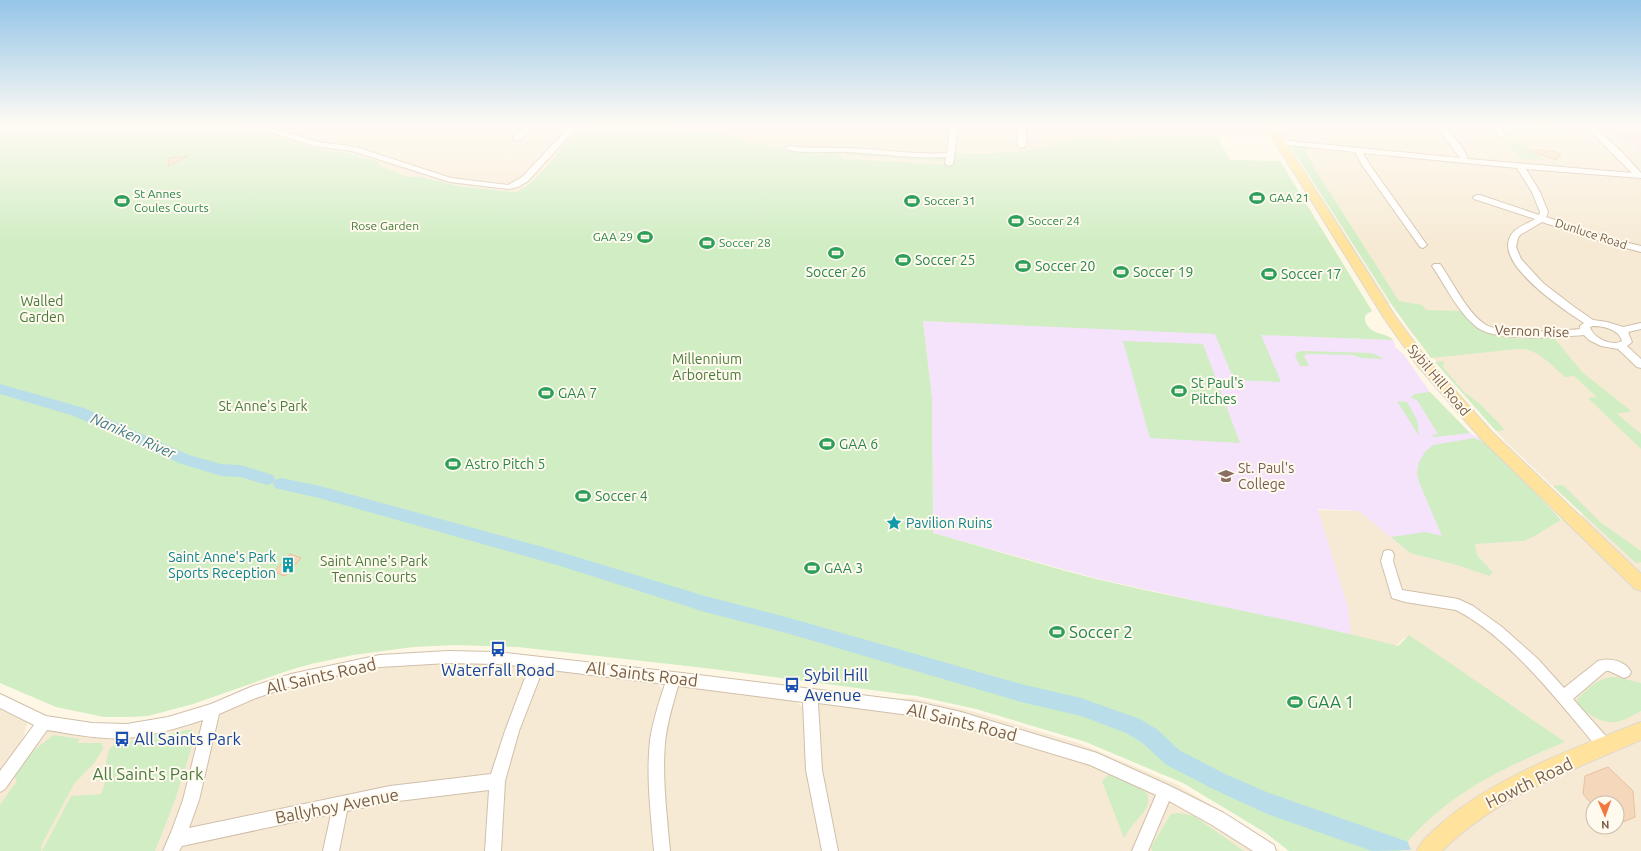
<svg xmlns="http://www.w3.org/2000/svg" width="1641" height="851" font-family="Ubuntu,sans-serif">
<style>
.residential{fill:#f6ead4;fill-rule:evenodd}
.education{fill:#f4e3fa}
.medical{fill:#fcd9da}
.green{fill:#d0edc3}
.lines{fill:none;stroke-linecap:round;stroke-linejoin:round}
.river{fill:#b9dee9;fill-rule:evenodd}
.building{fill:#f5d8bc;stroke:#e9c09b}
.minor-casing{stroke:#d1bfaa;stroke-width:2}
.major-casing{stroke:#dfd8d3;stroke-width:2}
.minor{fill:#fff;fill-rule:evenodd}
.major{fill:#ffe39c;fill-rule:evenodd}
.labels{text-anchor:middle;stroke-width:4;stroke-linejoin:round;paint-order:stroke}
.far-leisure-label{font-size:12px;fill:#27864d;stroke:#fffaee;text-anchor:start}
.far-park-label{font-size:12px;fill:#497a3c;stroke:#fffaee}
.far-street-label{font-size:12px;fill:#7a5e48;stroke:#fffaee}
.leisure-label{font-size:14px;fill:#27864d;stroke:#fffaee;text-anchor:start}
.park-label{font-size:14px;fill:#497a3c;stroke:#fffaee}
.street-label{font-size:14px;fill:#7a5e48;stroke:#fffaee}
.education-label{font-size:14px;fill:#785e54;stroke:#fffaee;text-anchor:start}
.culture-label{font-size:14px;fill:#0d838f;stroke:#fffaee;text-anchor:start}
.water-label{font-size:15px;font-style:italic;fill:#407a8f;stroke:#fffaee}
.near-leisure-label{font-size:17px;fill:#27864d;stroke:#fffaee;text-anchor:start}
.near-transit-label{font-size:17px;fill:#164399;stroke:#fffaee;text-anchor:start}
.near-street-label{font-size:17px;fill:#7a5e48;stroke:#fffaee}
.near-park-label{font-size:17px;fill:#497a3c;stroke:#fffaee}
</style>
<rect width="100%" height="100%" fill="#fef7e6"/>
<path class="residential" d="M237,126h345l-45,51 -6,3 -8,9 -8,3 -57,-6 -49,-9 -29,-11 -2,-4 -13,-4 -21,-6 -16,-1z
M665,126h976v48l-124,-10 -228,-23 -5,-4h-66l-1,-1h-68l-38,5 -28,-2 -51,11 -49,4 -29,-1 -4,12 -53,-2 -51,-4 -4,-1 -2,-6h-37l-20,-3 -40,-8 1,-3z
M1310,149l331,30v672h-244l11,-15 26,-23 37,-26 37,-20 52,-23 -155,-107 -11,11 -48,-12 -32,-126 45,1 51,42 47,12 32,11 4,-3 -16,-18 -2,-11 49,-3 9,-4 28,-17 22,-5 -78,-74 -96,-111 -19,-29h9l-84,-132 -9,-18zM1593,803h24v24h-24z
M1318,196h3l69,108h-4z
M413,664h77l30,2 8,10 8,1 9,-8 110,13 12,11 15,-8 112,16 14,9 15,-7 89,-5 59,13 110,33 97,41 82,51 20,15h-1280v-144l28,13 -8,30 31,-21 142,-9 14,5 14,-15 67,-26 97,-17z"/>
<path class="education" d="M923,321l470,19 2,4v3l9,8 26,37 40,41 19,11 72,76 -28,17 -9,4 -49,3 2,11 16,18 -4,3 -32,-11 -47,-12 -51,-42 -41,-2 30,99 3,26 -74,-15 -182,-41 -162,-45 -1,-135z"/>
<path class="medical" d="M1609,126h32v26l-8,-8 -9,-1z"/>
<path class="green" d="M0,126h237l91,25 16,1 34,10 2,4 28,11h12l38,9 57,6c10,-2 14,-10 22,-15l45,-51h83l80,12 -2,3 50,10h46l3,7 4,1 104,6 4,-12 29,1 49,-4 41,-10 34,-2v3h4l38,-5h68l13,24 50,1 92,150c-4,2 -8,4 -7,9 4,16 22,12 28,20l-132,-5 20,47 -47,-2 -19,-46 -292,-13 9,77 1,135c54,15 109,32 163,46 101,24 202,41 302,67l11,-11 156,107c-64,27 -122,53 -165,109h-111l-23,-18 -83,-50 -97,-41 -110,-33 -59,-13 -212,-28 -187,-21 -63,-2 -42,2 -60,8 -42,9 -21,6 -97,34 -45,12 -19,1h-25l-48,-10 -56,-24z
M1498,126h58l10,6 -58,-3 9,9h-3z
M1520,142c8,8 16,10 24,18l-23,-1 -12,-13 4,-3z
M1290,146l24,2 1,1h-7l-2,2 9,18 84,132 23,4 4,5 36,1c25,34 55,27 92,27l28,34 49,39 -14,3 24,20v15l-53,-51 9,-1 -23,-21 -9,1c-14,-12 -27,-29 -47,-28l-87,9 -39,-53z
M846,152l97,6 2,3 -5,2v-2l-88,-6 -1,1 -7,-1z
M1123,341l80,3 37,99 -90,-5z
M1303,351l68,2 8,3 4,3 -22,-1 -8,-3 -46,-1 -3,2 5,10h-9l-5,-11 2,-3z
M1444,361l-1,6 21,25 16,12 25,26 -9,1 -61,-69z
M1430,392l40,41 -36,4 -2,-2 6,-1 -21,-34 -6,-2 3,-4z
M1397,401l10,1 10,18 2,16z
M1474,438l15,6 72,76 -28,17 -9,4 -49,3 2,11 16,18 -4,3 -32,-11 -47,-12 -19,-16 34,-5 17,4 -23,-54 -2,-9 2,-11 6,-10 8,-7z
M1563,485l37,37 41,29v11l-5,1 -83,-77z
M1616,677l25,6v28c-8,4 -18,11 -27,11 -13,1 -31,-9 -37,-21l1,-3c12,-11 21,-21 38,-21z
M185,730h7l3,6 -20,64 -20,51h-113l29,-55 30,-2 5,-15 7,-6 -6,-7 -1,-4 3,-13 8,-6 20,-2 2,-6 20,-3 4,4z
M53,735l26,4 -1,4h24l1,6 -9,14 -20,21 -32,60 -1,7h-41v-46l17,-24 -4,-7 13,-17z
M1109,774l17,6 21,13c4,13 -3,19 -11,28 -5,5 -8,11 -12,17l-22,-57z
M1179,813l15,3 50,35h-92l-1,-4 20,-33z"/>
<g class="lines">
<path class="river" d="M0,384l84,24 105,47 32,9 19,1 33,10 2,4 -2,4 -6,2 -27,-8 -19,-1 -42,-13 -105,-47 -74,-22z
M281,478l39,8 237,65 148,45 81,21 235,67 60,14 59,21 18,11 21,20 46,24 44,19 131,46 8,3 3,8 -39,1 -105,-37 -56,-26 -46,-24 -21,-20 -18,-11 -45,-17 -60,-14 -235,-69 -81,-21 -148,-47 -238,-67 -44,-10 -2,-4 2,-4z"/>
</g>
<path class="building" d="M1534,150l19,1 8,3 -5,6 -23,-8z
M188,156l-20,10 1,-8z
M290,554l11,4 -16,18 -11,-4z
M1608,767l25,24 2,26 -12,5h-6v-19h-26l-8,-9 2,-18z"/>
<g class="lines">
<defs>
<path id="minor" d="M251,126h12l55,16 38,5 95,31 57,7 14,-8 48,-51h8l-50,55 -10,6 -10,2 -58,-7 -98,-31 -38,-5z
M465,126h9l-7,4 -4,-2z
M527,126h8l-15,14h-6v-4z
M950,126h8l-5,38 -4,2 -4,-2 1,-7c-33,2 -65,-3 -98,-5 -20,-1 -41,2 -61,-2l-1,-2 4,-2c19,3 39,1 58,2 33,1 66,7 99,5z
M1018,126h8v20l-4,2 -4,-2z
M1424,126h20l18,21 6,12 164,14 -47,-47h8l27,24 21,23v5l-115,-9 14,23 8,20 -2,5 63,21 32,8v6l-38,-10 -61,-20 -22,13 -2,3 -2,9 5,12 22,24 30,23 20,14 14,2 16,5 18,-4v6l-13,3 4,10 -5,4 14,13v9l-4,-1 -19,-18 -17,-3 -12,-6 -5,-5c-24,2 -87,7 -106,-7 -20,-15 -32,-42 -46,-62l2,-2h6c13,18 27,49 46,61 18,10 73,6 94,4v-3l4,-3c-20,-13 -88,-58 -74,-86 4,-9 17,-13 25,-18l-61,-20 -1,-2 4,-2h3l59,20 1,-3 -8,-20 -15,-24 -154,-15 7,12 57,80 -4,3 -3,-1 -58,-82 -7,-13 -76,-8 -4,-2 4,-2 181,18 -22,-30h-10zM1593,326c10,0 26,3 29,15 -10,6 -29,-3 -32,-14z
M1491,126h8l8,8 -4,2h-3z
M1388,550l4,1 2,4 -1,6 9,29 56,9 15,7 29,21 36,32 26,29 34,-27c11,-4 28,0 33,11l-2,4 -5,2 -15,-7h-3l-33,28 38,43 2,5 -2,5 -5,2 -5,-2c-40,-47 -90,-114 -145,-142l-51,-8 -13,-4 -11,-37 3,-10z
M448,651l48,1 178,20 243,30 44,10 136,41 73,33 54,27 50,32 2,6h-23l-41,-26 -43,-24 -21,50h-16l24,-56 -66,-30 -129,-39 -44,-10 -99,-13 4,67 16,81h-16l-16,-81 -3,-68 -125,-16c-5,18 -11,37 -13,57 -3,36 2,72 5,108h-16c-3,-36 -8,-74 -4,-111 3,-19 9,-38 15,-56l-122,-15 -24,62 -14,50 -4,70h-16l4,-61 -99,12 -43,9 -8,40h-16l8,-37 -149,32 -3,5h-16l9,-21 11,-30 20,-80c-25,8 -49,15 -75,18 -27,2 -55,-4 -81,-8l-42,59 -5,3v-21l34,-46 -34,-17v-14l46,22 46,7 35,1 41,-7 43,-13 42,-18 38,-12 89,-19zM448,663l48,1 33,3 -24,64 -14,43 -101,12 -201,42 10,-28 20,-86 37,-16 35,-12 61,-14 28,-5z"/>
<path id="major" d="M1265,126h10l120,190 32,43 65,73 149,142v17l-6,-2 -153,-149 -65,-75 -33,-47z
M1641,722v18c-70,31 -144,56 -199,111h-25c3,-9 10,-14 17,-21 52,-50 140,-82 207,-108z"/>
</defs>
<use href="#minor" class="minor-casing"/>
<use href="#major" class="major-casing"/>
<use href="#minor" class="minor"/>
<use href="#major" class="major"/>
</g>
<linearGradient id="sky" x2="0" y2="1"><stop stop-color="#95c5e8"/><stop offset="0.51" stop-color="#fffbf4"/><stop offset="1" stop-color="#fffbf4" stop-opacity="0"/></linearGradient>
<rect width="1641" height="245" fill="url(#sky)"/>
<defs>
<symbol id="stadium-bare" viewBox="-9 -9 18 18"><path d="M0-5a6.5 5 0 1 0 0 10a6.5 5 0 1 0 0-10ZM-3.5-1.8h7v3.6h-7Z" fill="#2e9e5b" stroke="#fffaee" stroke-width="2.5" paint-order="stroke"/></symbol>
<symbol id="school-bare" viewBox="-9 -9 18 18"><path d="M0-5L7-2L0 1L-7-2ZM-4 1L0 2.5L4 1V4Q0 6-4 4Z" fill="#8d6e63" stroke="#fffaee" stroke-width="2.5" paint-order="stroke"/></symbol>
<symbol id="sight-bare" viewBox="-9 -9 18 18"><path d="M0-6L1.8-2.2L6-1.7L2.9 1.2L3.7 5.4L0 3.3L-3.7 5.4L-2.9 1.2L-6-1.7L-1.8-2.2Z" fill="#0f9aa8" stroke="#fffaee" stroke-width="2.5" paint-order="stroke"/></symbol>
<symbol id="building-bare" viewBox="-9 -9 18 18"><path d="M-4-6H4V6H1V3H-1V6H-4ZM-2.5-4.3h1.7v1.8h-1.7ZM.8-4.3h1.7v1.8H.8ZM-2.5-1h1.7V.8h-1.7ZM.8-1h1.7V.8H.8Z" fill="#0f9aa8" stroke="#fffaee" stroke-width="2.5" paint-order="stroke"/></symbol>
<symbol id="bus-bare" viewBox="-9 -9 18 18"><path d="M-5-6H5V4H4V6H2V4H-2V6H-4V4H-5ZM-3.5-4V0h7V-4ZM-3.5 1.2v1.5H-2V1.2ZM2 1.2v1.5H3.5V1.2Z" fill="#1a4fb4" stroke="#fffaee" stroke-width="2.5" paint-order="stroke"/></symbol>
</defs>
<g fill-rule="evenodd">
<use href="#stadium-bare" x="1246" y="187" width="22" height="22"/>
<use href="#stadium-bare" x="111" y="190" width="22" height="22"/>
<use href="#stadium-bare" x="901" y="190" width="22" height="22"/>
<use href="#stadium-bare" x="1005" y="210" width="22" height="22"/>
<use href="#stadium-bare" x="634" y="226" width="22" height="22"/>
<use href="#stadium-bare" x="696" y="232" width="22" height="22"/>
<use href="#stadium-bare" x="825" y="242" width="22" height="22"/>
<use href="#stadium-bare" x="892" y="249" width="22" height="22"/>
<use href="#stadium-bare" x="1012" y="255" width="22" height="22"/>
<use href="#stadium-bare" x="1110" y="261" width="22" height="22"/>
<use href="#stadium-bare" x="1258" y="263" width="22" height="22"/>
<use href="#stadium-bare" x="1168" y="380" width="22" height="22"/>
<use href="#stadium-bare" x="535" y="382" width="22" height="22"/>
<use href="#stadium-bare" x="816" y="433" width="22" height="22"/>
<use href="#stadium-bare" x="442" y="453" width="22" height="22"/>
<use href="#school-bare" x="1215" y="465" width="22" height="22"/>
<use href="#stadium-bare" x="572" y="485" width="22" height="22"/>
<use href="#sight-bare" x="883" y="512" width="22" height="22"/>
<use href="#building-bare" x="277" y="554" width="22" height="22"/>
<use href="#stadium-bare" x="801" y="557" width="22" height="22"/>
<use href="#stadium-bare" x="1046" y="621" width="22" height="22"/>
<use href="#bus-bare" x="487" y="638" width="22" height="22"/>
<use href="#bus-bare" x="781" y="674" width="22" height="22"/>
<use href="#stadium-bare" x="1284" y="691" width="22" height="22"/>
<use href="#bus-bare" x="111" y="728" width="22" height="22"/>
</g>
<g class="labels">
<g class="far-leisure-label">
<text x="134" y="198">St Annes<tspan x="134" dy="14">Coules Courts</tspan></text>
<text x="1269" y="202">GAA 21</text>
<text x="924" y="205">Soccer 31</text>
<text x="1028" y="225">Soccer 24</text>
<text x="633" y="241" text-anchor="end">GAA 29</text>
<text x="719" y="247">Soccer 28</text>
</g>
<g class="far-park-label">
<text x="385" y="230">Rose Garden</text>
</g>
<g class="far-street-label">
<text transform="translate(1591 234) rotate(18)" y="4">Dunluce Road</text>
</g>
<g class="leisure-label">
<text x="915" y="265">Soccer 25</text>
<text x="1035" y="271">Soccer 20</text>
<text x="836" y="277" text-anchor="middle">Soccer 26</text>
<text x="1133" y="277">Soccer 19</text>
<text x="1281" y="279">Soccer 17</text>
<text x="1191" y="388">St Paul's<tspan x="1191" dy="16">Pitches</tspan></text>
<text x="558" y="398">GAA 7</text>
<text x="839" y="449">GAA 6</text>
<text x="465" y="469">Astro Pitch 5</text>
<text x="595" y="501">Soccer 4</text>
<text x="824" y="573">GAA 3</text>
</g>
<g class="park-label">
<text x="42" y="306">Walled<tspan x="42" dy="16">Garden</tspan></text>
<text x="707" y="364">Millennium<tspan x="707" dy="16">Arboretum</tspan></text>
<text x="263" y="411">St Anne's Park</text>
<text x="374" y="566">Saint Anne's Park<tspan x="374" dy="16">Tennis Courts</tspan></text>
</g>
<g class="street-label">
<text transform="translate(1532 331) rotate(2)" y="5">Vernon Rise</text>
<text transform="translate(1439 380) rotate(50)" y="5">Sybil Hill Road</text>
</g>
<g class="education-label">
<text x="1238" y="473">St. Paul's<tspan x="1238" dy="16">College</tspan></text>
</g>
<g class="culture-label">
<text x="906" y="528">Pavilion Ruins</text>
<text x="276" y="562" text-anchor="end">Saint Anne's Park<tspan x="276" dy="16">Sports Reception</tspan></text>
</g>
<g class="water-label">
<text transform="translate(133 436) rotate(24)" y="5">Naniken River</text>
</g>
<g class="near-leisure-label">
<text x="1069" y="638">Soccer 2</text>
<text x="1307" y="708">GAA 1</text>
</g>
<g class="near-transit-label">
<text x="498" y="676" text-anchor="middle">Waterfall Road</text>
<text x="804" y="681">Sybil Hill<tspan x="804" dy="20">Avenue</tspan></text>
<text x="134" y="745">All Saints Park</text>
</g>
<g class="near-street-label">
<text transform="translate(642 674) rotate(7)" y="6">All Saints Road</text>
<text transform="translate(321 676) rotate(-13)" y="6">All Saints Road</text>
<text transform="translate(962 722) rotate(14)" y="6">All Saints Road</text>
<text transform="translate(1529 783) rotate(-26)" y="6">Howth Road</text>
<text transform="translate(337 806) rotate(-11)" y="6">Ballyhoy Avenue</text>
</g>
<g class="near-park-label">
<text x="148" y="780">All Saint's Park</text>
</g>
</g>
<g transform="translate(1605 815) rotate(178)"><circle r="19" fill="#fffaee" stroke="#cabcac"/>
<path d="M0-3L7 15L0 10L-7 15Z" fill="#f07943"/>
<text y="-6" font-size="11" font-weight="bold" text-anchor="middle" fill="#7a5e48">N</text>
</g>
</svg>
